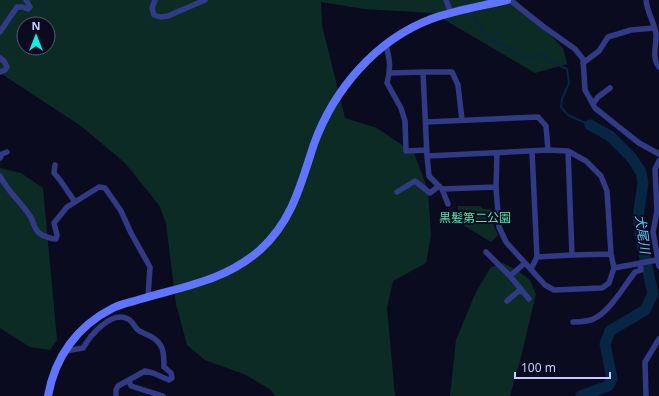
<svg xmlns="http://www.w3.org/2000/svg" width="659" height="396" font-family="'Noto Sans','Noto Sans JP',sans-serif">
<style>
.green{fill:#0d2b25;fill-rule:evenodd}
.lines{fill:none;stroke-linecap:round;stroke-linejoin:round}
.stream{stroke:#072643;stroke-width:2}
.river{stroke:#072643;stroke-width:11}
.street{stroke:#313a84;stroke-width:5.5}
.secondary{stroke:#6174ff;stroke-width:8}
.labels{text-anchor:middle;stroke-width:4;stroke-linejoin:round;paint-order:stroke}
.park-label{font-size:12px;fill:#4be9ab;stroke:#0b0b20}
.water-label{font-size:13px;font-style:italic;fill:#58caff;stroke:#0b0b20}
</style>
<rect width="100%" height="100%" fill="#0b0b20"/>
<path class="green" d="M0,0h516l47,48 4,16 -32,9 -102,-60 -69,-4 -43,-7 1,23 23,93 32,10 37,25 14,37 3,45 -5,28 -33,18 -6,27 8,88h-120l-4,-6 -25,-15 -41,-15 -18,-15 -11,-41 -10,-81 -7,-18 -34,-42 -44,-37 -81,-53zM24,24h24v24h-24z
M0,168l21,5 22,15 14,152 -7,10 -20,-3 -30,-19z
M458,206h22l3,3h9l1,15 5,11 -7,7 -33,-20z
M503,263l15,8 12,9 6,14 -15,63 -11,39h-60l6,-56 20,-48 15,-25z"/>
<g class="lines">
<path class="stream" d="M463,0l4,6
M470,11l13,22 10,8 15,6 19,11 15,-4 10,8 15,7 2,14 -7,16 -1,8 7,8 22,10"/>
<path class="river" d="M581,396l27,-10 4,-7 -7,-35 5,-13 35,-21 8,-16 -11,-49 -4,-28 5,-34 -2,-11 -10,-15 -21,-21 -20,-11"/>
<path class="street" d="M155,0l-3,8 2,7 6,2 8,-1 37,-16
M446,0l5,13
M510,0l34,27 31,22 8,10 2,31 10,18 44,35 20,11
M646,0c1,12 8,22 10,33 1,11 -5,25 3,34
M0,32l17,-25h5l6,2 2,-2 -4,-7
M386,45c4,15 5,23 1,38l14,25 4,13 1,30 21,-1
M0,58l4,3 3,6 -2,3 -5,2
M583,63l16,-12 9,-14 23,-7 23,-2
M390,73l33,-1
M593,104l5,-7 12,-9
M462,120l-4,-35 -6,-13h-29l4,84 2,20 13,13 54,-2
M426,122l112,-5 8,9 2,24
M568,151l4,104 39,-1
M497,153l-1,34 3,40 7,15 39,43 9,5 48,-2 7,-5 5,-15 43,-8
M427,156l121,-6 20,1 18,10 15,15 6,15 4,63 3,14
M0,158l2,-4 5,-2
M659,161l-4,8 2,42 -4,21 6,34
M55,165l-1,8 6,7 15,22
M0,176c8,16 21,26 30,40 4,6 4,13 9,17 4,3 12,6 17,6l1,-4 -3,-12 13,-16 32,-20 6,1 16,23 10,22 19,34 -2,30
M442,189l6,15
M397,192l18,-11 15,12 9,-7
M486,252l24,24
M537,257l35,-2
M525,263l-15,13 19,23
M531,269l6,-12 -5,-106
M507,301l14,-12
M573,322c7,0 17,0 24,-5 14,-8 28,-32 38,-45l6,-2 -1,-7
M65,351l18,-3c7,-12 28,-38 45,-29 5,2 6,8 10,11 4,3 8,4 12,6 14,7 14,17 14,31l7,6 1,5 -3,2 -16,-7 -8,-2 -27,15 -2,4v6
M129,381l2,5 32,10
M646,396l-1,-34 14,-23"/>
<path class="secondary" d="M48,396c7,-39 29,-70 65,-88 8,-4 19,-6 28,-9 44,-13 83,-18 119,-49 33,-30 41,-67 54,-106 20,-55 62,-104 117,-125 24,-9 51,-13 76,-19"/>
</g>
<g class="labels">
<g class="park-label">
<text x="475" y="222">黒髪第二公園</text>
</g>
<g class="water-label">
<text transform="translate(643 234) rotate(82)" y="5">犬尾川</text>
</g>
</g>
<g transform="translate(36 36)"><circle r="19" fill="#0b0b20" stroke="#575879"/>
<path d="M0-3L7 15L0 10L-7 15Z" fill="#00f5e9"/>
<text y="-6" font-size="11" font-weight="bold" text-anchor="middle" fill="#cacbff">N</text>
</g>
<path d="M515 372v6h95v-6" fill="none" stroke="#cacbff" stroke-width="2"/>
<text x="521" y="372" font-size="12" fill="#cacbff" stroke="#0b0b20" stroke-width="3" paint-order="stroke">100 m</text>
</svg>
